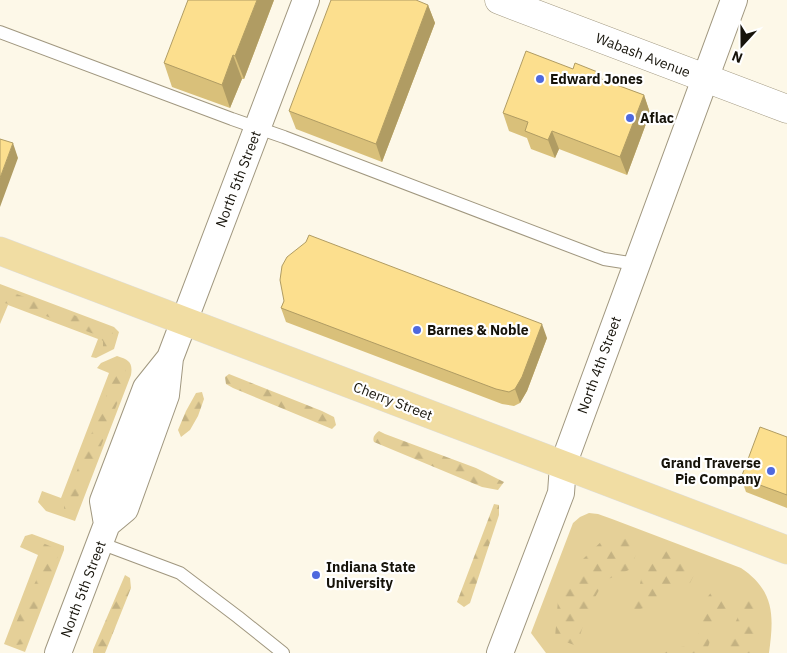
<svg xmlns="http://www.w3.org/2000/svg" width="787" height="653" font-family="'IBM Plex Sans',sans-serif">
<style>
.green{fill:#e5d098}
.forest{fill:url(#forest-firs)}
.lines{fill:none;stroke-linecap:round;stroke-linejoin:round}
.lane-casing{stroke:#a0977f;stroke-width:14}
.street-casing{stroke:#a0977f;stroke-width:28}
.secondary-casing{stroke:#a0977f;stroke-width:29}
.primary-casing{stroke:#dededd;stroke-width:29}
.lane{stroke:#fff;stroke-width:12}
.street{stroke:#fff;stroke-width:26}
.secondary{stroke:#fff;stroke-width:28}
.primary{stroke:#f1dda3;stroke-width:28}
.wall{fill:#d9c07a}
.shaded-wall{fill:#b09c63}
.building{fill:#fcdf8e;stroke:#b09c63}
.poi-dot{fill:#4f69de;stroke:#fff;stroke-width:2}
.labels{text-anchor:middle;stroke-width:4.5;stroke-linejoin:round;paint-order:stroke}
.street-label{font-size:14px;fill:#16130a;stroke:#fff}
.poi-label{font-size:14px;font-weight:bold;fill:#16130a;stroke:#fff;text-anchor:start}
</style>
<defs>
<pattern id="forest-firs" width="22" height="20" patternUnits="userSpaceOnUse" patternTransform="scale(1.25)"><rect width="22" height="20" fill="#e5d098"/><path d="M5 1l3.5 6h-7zM16 11l3.5 6h-7z" fill="#c4b282"/></pattern>
</defs>
<rect width="100%" height="100%" fill="#fdf8e8"/>
<path class="green" d="M0,284l114,43 5,5 -5,17 -18,9 -5,-1 7,-18 -90,-34 -8,19z
M117,356c12,4 16,6 14,19l-56,146 -29,-10 -8,-9 4,-11 19,7 48,-125 -12,-5 4,-5z
M589,513l9,1 14,5 129,49c34,23 33,48 28,85h-223l-15,-20 42,-110 7,-6z
M32,534l32,12v4l-39,102 -21,-8 34,-89 -18,-8 5,-11z"/>
<path class="forest" d="M0,288l101,37 11,6 1,5 -4,11 -6,3v-9l-9,-7 -72,-27 -22,-5z
M120,363l6,4v13l-31,82 -11,16 -6,20 -10,12 -4,-1v-5l43,-110 7,-27z
M229,374l93,37 12,6 2,8 -4,4 -99,-41 -7,-4 -1,-7z
M202,392l2,7 -6,17 -8,14 -9,7 -3,-7 8,-19 10,-18z
M379,431l6,3 91,34 28,14 -6,8 -16,-3 -108,-45c-2,-5 1,-8 5,-11z
M494,504l5,1v10l-29,88 -6,4 -7,-5z
M618,536l13,2 7,10 -7,21 -27,12 -17,31 -10,34 -22,-8 3,-38 25,-41 21,-20z
M28,541h10l14,6 6,9 -34,88 -8,1 -2,-17 10,-24 14,-27 6,-17 -4,-9 -13,-6z
M667,551l18,6 11,14 -6,12 -22,4 -17,19 -18,5 9,-35 13,-21z
M125,575l5,3 1,10 -26,65h-12v-3z
M730,588l-4,27 -16,26 -4,12h-43l12,-5 11,-2 16,-16 -3,-22 14,-18z
M747,596l10,6 1,26 -7,25h-27l2,-9z"/>
<g class="lines">
<defs>
<path id="lane" d="M0,32l232,87 52,18 320,122 32,5
M100,543l80,30 58,44 45,36"/>
<path id="street" d="M107,524l-4,-23 43,-113 24,-30
M58,653l49,-129 18,-15 41,-114 4,-37 136,-358
M500,653l61,-160 2,-28 171,-465"/>
<path id="secondary" d="M499,0l288,109"/>
<path id="primary" d="M0,251l787,299"/>
</defs>
<use href="#lane" class="lane-casing"/>
<use href="#street" class="street-casing"/>
<use href="#secondary" class="secondary-casing"/>
<use href="#primary" class="primary-casing"/>
<use href="#lane" class="lane"/>
<use href="#street" class="street"/>
<use href="#secondary" class="secondary"/>
<use href="#primary" class="primary"/>
</g>
<path class="wall" d="M274,0l-30,79h-2l-12,29 -58,-21 -8,-24z
M428,5l7,18 -53,139 -86,-33 -7,-18z
M603,80l41,15 6,18 -23,62 -68,-26 -4,9 -24,-9 -4,-11 -18,-7 -6,-18z
M284,301l263,37 -20,53 -7,12 -6,3 -12,-2 -216,-82 -5,-14z
M787,437v71l-41,-16 -5,-14z"/>
<path class="shaded-wall" d="M257,0h17l-30,79 -9,-23z
M428,5l7,18 -53,139 -6,-18z
M233,55l9,24 -12,29 -8,-23z
M600,73l7,18 -9,-13z
M644,95l6,18 -23,62 -7,-18z
M552,131l7,18 -4,9 -7,-18z
M13,143l5,15 -18,49v-29z
M542,324l5,14 -20,53 -7,12 -5,-14z"/>
<path class="building" d="M188,0h69l-22,56 -2,-1 -11,30 -58,-22z
M331,0h85l12,5 -52,139 -87,-33z
M526,51l47,18 2,-6 25,10 -2,5 46,17 -24,62 -68,-26 -4,9 -23,-9 3,-9 -25,-9z
M0,139l13,4 -13,35z
M309,235l233,89 -20,53 -7,12 -6,3 -13,-3 -215,-81 3,-7 -4,-21 2,-14 5,-9 19,-15z
M760,427l27,10v58l-46,-17z"/>
<g class="poi-dot">
<circle cx="540" cy="79" r="5"/>
<circle cx="630" cy="118" r="5"/>
<circle cx="417" cy="330" r="5"/>
<circle cx="771" cy="471" r="5"/>
<circle cx="316" cy="575" r="5"/>
</g>
<g class="labels">
<g class="street-label">
<text transform="translate(643 55) rotate(21)" y="5">Wabash Avenue</text>
<text transform="translate(238 179) rotate(-69)" y="5">North 5th Street</text>
<text transform="translate(599 365) rotate(-70)" y="5">North 4th Street</text>
<text transform="translate(393 401) rotate(21)" y="5">Cherry Street</text>
<text transform="translate(83 589) rotate(-69)" y="5">North 5th Street</text>
</g>
<g class="poi-label">
<text x="550" y="84">Edward Jones</text>
<text x="640" y="123">Aflac</text>
<text x="427" y="335">Barnes &amp; Noble</text>
<text x="761" y="468" text-anchor="end">Grand Traverse<tspan x="761" dy="16">Pie Company</tspan></text>
<text x="326" y="572">Indiana State<tspan x="326" dy="16">University</tspan></text>
</g>
</g>
<g transform="translate(742 45) rotate(201)" stroke="#ffffff" stroke-width="4" paint-order="stroke">
<path d="M0-4L9 19L0 12L-9 19Z" fill="#16130a"/>
<text y="-8" font-size="14" font-weight="bold" text-anchor="middle" fill="#16130a">N</text>
</g>
</svg>
